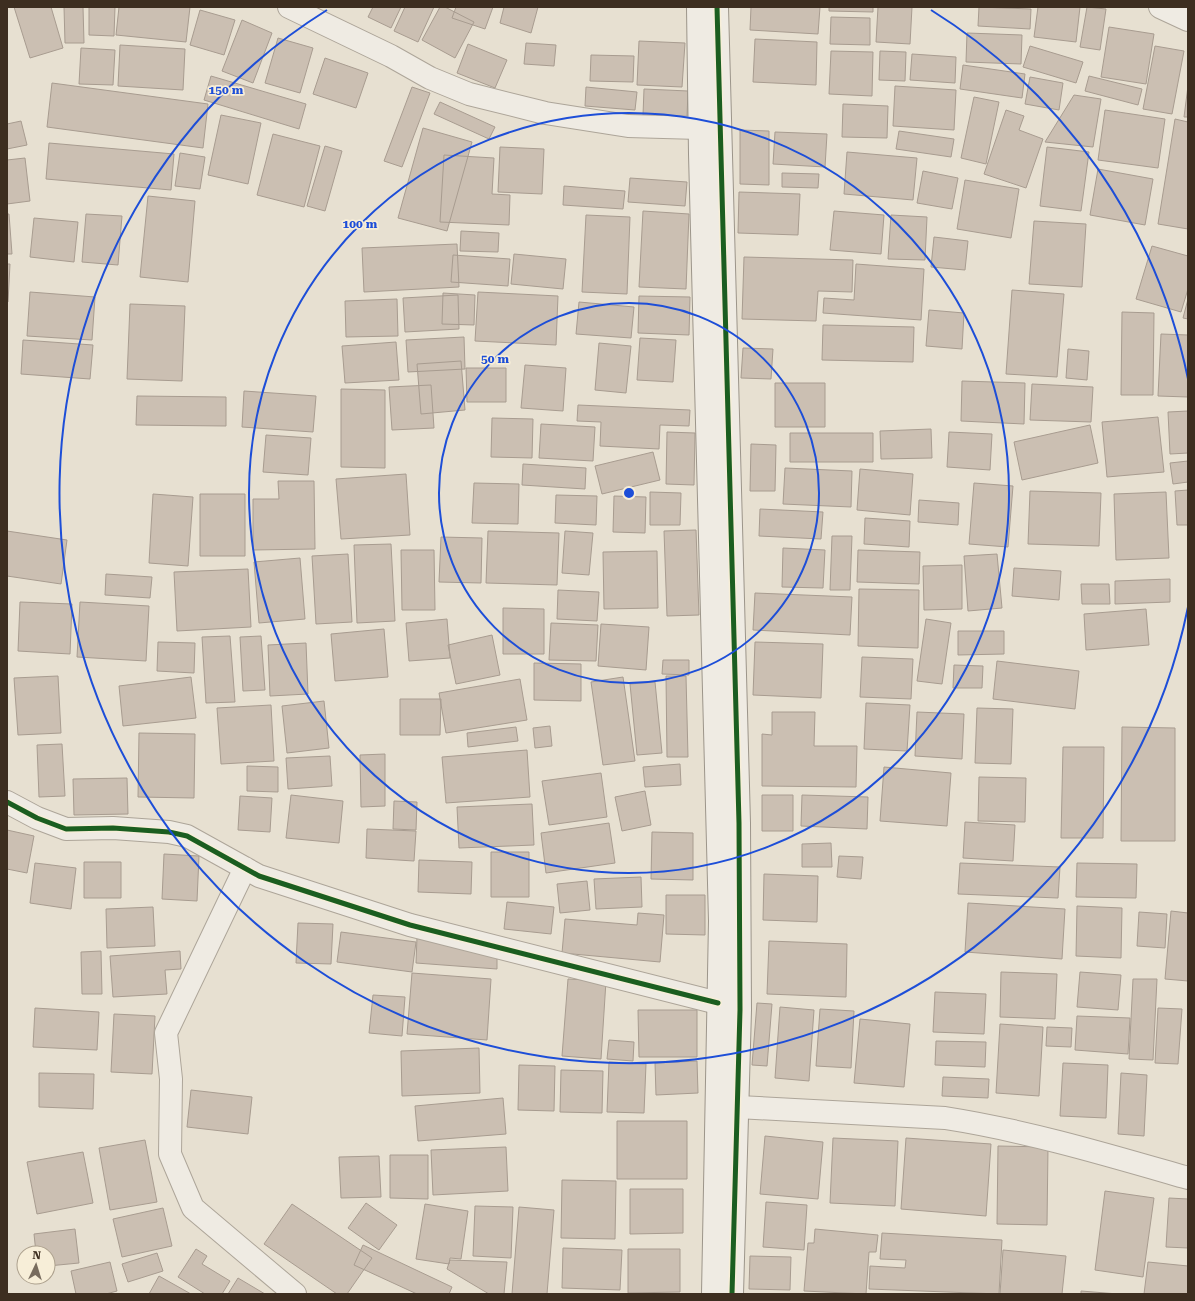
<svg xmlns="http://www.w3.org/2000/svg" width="1195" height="1301" font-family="'Roboto Serif',serif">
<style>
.building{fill:#cbbfb2;stroke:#a89c90}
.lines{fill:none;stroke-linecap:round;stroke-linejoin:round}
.street-casing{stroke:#ada599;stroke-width:24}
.secondary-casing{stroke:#9c958a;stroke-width:24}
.street{stroke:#efebe3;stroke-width:22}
.secondary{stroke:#efebe3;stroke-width:22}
.cycleway-casing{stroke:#f7eed8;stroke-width:8}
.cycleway{stroke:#1b5e20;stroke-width:5}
.ring{fill:none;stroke:#1d4ed8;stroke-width:2}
.centre{fill:#1d4ed8;stroke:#f7eed8;stroke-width:2}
.ring-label{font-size:12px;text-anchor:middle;font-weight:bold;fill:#1d4ed8;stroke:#f7eed8;stroke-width:3.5;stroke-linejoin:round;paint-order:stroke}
</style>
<rect width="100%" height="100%" fill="#e7e0d1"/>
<path class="building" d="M14,7h37l12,41 -33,10z
M64,7h19l1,36h-19z
M89,7h26l-1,29 -25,-1z
M119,7h71l-4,35 -70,-7z
M373,7h28l-10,21 -23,-11z
M405,7h29l-16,35 -24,-11z
M440,7h5l29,15 -19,36 -33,-18z
M456,7h37l-8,22 -33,-11z
M504,7h34l-7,26 -31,-10z
M751,7h69l-2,27 -68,-4z
M829,7h44v5l-44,-1z
M878,7h34l-2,37 -34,-2z
M979,7l52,2 -1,20 -52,-3z
M1038,7h42l-4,35 -42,-5z
M1087,7l19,2 -6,41 -20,-3z
M200,10l35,10 -11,35 -34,-10z
M831,17l39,1v27l-40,-1z
M242,20l30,13 -19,50 -31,-12z
M1109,27l45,7 -8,50 -45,-7z
M967,33l55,2 -1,29 -55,-2z
M278,38l35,10 -13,45 -35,-10z
M755,39l62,3 -1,43 -63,-3z
M639,41l46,2 -3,44 -45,-2z
M526,43l30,2 -2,21 -30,-2z
M468,44l39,16 -12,28 -38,-15z
M120,45l65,4 -2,41 -65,-4z
M1030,46l53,16 -7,21 -53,-16z
M1155,46l29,5 -12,63 -29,-5z
M81,48l34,2 -2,35 -34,-1z
M831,51l42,1 -1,44 -43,-2z
M880,51l26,1 -1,29 -26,-1z
M912,54l44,3 -1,26 -45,-3z
M591,55l43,1 -1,26 -43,-1z
M325,58l43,15 -12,35 -43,-14z
M963,65l62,9 -3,24 -62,-9z
M211,76l95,28 -7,25 -95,-29z
M1089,76l53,13 -4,16 -53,-14z
M1030,77l33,6 -4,27 -34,-6z
M52,83l156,21 -5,44 -156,-21z
M895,86l61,4 -2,40 -61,-4z
M1188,86v31h-4z
M412,87l18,6 -28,74 -18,-6z
M586,87l51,5 -2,18 -50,-4z
M644,89l44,2 -1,26 -44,-2z
M1074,95l27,4 -8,48 -48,-5z
M974,97l25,5 -13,62 -25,-6z
M440,102l55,25 -6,12 -55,-25z
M843,104l45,2 -1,32 -45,-1z
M1006,110l18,6 -5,14 24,9 -17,49 -42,-14z
M1105,110l60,9 -7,49 -60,-8z
M221,115l40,8 -13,61 -40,-9z
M1175,119l13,3v107l-30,-5z
M21,121l6,24 -20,4v-25z
M423,128l49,14 -25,89 -49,-13z
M740,130l29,1v54l-29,-1z
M899,131l55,8 -3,18 -55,-8z
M775,132l52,2 -2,33 -52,-3z
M273,134l47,12 -16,61 -47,-12z
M49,143l125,11 -3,36 -125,-11z
M325,146l17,5 -17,60 -18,-5z
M500,147l44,2 -2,45 -44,-2z
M1047,147l42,5 -8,59 -41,-5z
M847,152l70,6 -4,42 -69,-6z
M180,153l25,4 -5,32 -25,-3z
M444,155l50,3 -2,36 18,1 -1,30 -69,-3z
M25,158l5,43 -23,3v-44z
M1098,169l55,10 -8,46 -55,-10z
M923,171l35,7 -6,31 -35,-6z
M782,173l37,1 -1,14 -36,-1z
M630,178l57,4 -2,24 -57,-4z
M965,180l54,9 -8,49 -54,-9z
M564,186l61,5 -2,18 -60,-4z
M739,192l61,2 -2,41 -60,-2z
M148,196l47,5 -7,81 -48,-5z
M643,211l46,3 -3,75 -47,-2z
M834,211l50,4 -3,39 -51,-4z
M7,214h2l3,40h-5z
M86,214l36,2 -4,49 -36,-3z
M586,215l44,2 -3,77 -45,-2z
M891,215l36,2 -2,43 -37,-1z
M34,218l44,4 -4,40 -44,-5z
M1034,221l52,3 -4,63 -53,-3z
M461,231l38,2 -1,19 -38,-1z
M934,237l34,4 -3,29 -34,-3z
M457,244l2,43 -95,5 -2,-44z
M1152,246l36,10v33l-7,23 -45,-13z
M514,254l52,5 -3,30 -52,-5z
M453,255l57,4 -2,27 -57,-4z
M744,257l109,3 -1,32 -34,-1 -2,30 -74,-2z
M7,264h3l-2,38h-1z
M856,264l68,5 -3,51 -98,-7 1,-15 30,2z
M1012,290l52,4 -7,83 -51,-3z
M30,292l65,5 -3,43 -65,-4z
M478,292l80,4 -2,49 -81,-4z
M443,293l32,2 -1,30 -32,-1z
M458,295l1,34 -54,3 -2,-34z
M639,296l51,1 -1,38 -51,-2z
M397,299l1,37 -52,1 -1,-36z
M1188,299v20l-5,-1z
M579,302l55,5 -3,31 -55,-4z
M130,304l55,2 -3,75 -55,-2z
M929,310l35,3 -2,36 -36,-3z
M1122,312l32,1 -1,82h-32z
M823,325l91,2 -1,35 -91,-2z
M1161,334l27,1v62l-30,-1z
M464,337l1,32 -57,3 -2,-32z
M640,338l36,2 -3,42 -36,-2z
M23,340l70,5 -3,34 -69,-5z
M396,342l3,38 -54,3 -3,-37z
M599,343l32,3 -5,47 -31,-3z
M743,348l30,1 -2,30 -30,-1z
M1068,349l21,2 -2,29 -21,-2z
M461,361l4,49 -44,4 -4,-50z
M525,365l41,3 -3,43 -42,-3z
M466,368h40v34h-39z
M962,381l63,2 -1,41 -63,-3z
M775,383h50v44h-50z
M1032,384l61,3 -2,35 -61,-2z
M431,385l3,43 -42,2 -3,-43z
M341,389l44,1v78l-44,-1z
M244,391l72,5 -3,36 -71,-5z
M137,396l89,1v29l-90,-1z
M578,405l112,5 -1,16 -29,-1 -1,24 -59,-3 1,-24 -24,-1z
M1188,411v42l-18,1 -2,-42z
M1158,417l6,55 -57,5 -5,-55z
M492,418l41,1 -1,39 -41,-1z
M541,424l54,3 -2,34 -54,-3z
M1090,425l8,38 -76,17 -8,-38z
M931,429l1,29 -51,1 -1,-28z
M667,432l28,1 -1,52 -28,-1z
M949,432l43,2 -2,36 -43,-3z
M790,433h83v29h-83z
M266,435l45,3 -3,37 -45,-3z
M751,444l25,1 -1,46h-25z
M653,452l7,28 -58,14 -7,-28z
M1188,461v21l-15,2 -3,-21z
M523,464l63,4 -1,21 -63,-4z
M785,468l67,3 -1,36 -68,-3z
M860,469l53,5 -3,41 -53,-5z
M406,474l4,61 -69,4 -5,-60z
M278,481h36l1,68 -62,1v-51h26z
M474,483l45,1 -1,40 -46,-1z
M974,483l39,3 -5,61 -39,-3z
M1188,490v35h-11l-2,-34z
M1030,491l71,2 -2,53 -71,-2z
M650,492l31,1 -1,32h-30z
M1166,492l3,66 -53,2 -2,-66z
M153,494l40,3 -5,69 -39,-3z
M200,494h45v62h-45z
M556,495l41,1 -1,29 -41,-2z
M614,496l32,1 -1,36 -32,-1z
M919,500l40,3 -1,22 -40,-3z
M760,509l63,3 -2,27 -62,-3z
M865,518l45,3 -1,26 -45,-3z
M696,530l3,85 -32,1 -3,-85z
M7,531l60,9 -6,44 -54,-8z
M488,531l71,2 -2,52 -71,-2z
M565,531l28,2 -4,42 -27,-2z
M832,536h20l-2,54h-20z
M441,537l41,1 -1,45 -42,-1z
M391,544l4,77 -38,2 -3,-78z
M783,548l42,2 -2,38 -41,-1z
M401,550h33l1,60h-33z
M858,550l62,2 -1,32 -62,-2z
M657,551l1,57 -54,1 -1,-57z
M348,554l4,68 -36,2 -4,-68z
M997,554l5,54 -34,3 -4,-55z
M300,558l5,61 -46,4 -5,-61z
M962,565v44l-38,1 -1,-44z
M1014,568l47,3 -2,29 -47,-4z
M248,569l3,58 -74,4 -3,-59z
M106,574l46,3 -2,21 -45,-3z
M1170,579v23l-55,2v-23z
M1081,584h28l1,20h-28z
M859,589l60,1 -1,58 -60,-2z
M558,590l41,2 -2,29 -40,-2z
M755,593l97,4 -2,38 -97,-5z
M20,602l52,2 -2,50 -52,-3z
M80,602l69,4 -3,55 -69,-4z
M503,608l41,1v45h-41z
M1146,609l3,36 -63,5 -2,-36z
M447,619l3,39 -41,3 -3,-38z
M926,619l25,4 -9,61 -25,-3z
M551,623l47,2 -2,36 -47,-1z
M601,624l48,3 -3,43 -48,-4z
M384,629l4,48 -53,4 -4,-47z
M958,631h46v23l-46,1z
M492,635l8,40 -44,9 -8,-39z
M230,636l5,66 -29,1 -4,-66z
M261,636l4,54 -22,1 -3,-54z
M158,642l37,1 -1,30 -37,-2z
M755,642l68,2 -2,54 -68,-3z
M306,643l2,51 -38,2 -2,-51z
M862,657l51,2 -2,40 -51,-2z
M663,660h26v15l-27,-1z
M997,661l82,10 -4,38 -82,-10z
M534,663l47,1v37l-47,-1z
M954,665l29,1 -1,22h-29z
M58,676l3,57 -43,2 -4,-57z
M666,676h20l2,81h-21z
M191,677l5,41 -73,8 -4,-40z
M623,677l12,84 -32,4 -12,-83z
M520,679l7,41 -81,13 -7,-40z
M655,682l7,71 -25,2 -7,-71z
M400,699h41l-1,36h-40z
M324,701l5,47 -42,5 -5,-47z
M866,703l44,2 -3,46 -43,-2z
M271,705l3,56 -53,3 -4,-56z
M977,708l36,1 -2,55 -36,-1z
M772,712h43l-1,34h43l-1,41 -94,-1v-52l10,1z
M917,712l47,2 -2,45 -47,-3z
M550,726l2,20 -17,2 -2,-20z
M516,727l2,14 -50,6 -1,-14z
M1122,727l53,1v113h-54z
M139,733l56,1 -1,64 -56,-1z
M62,744l3,52 -26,1 -2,-52z
M1063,747h41l-1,91h-42z
M527,750l3,47 -84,6 -4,-46z
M385,754v52l-24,1 -1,-52z
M330,756l2,30 -44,3 -2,-31z
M680,764l1,21 -36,2 -2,-20z
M247,766l31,1v25l-31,-1z
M884,767l67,6 -4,53 -67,-5z
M601,773l6,44 -58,8 -7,-44z
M979,777l47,1 -1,44 -47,-1z
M127,778l1,36 -54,1 -1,-36z
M645,791l6,34 -29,6 -7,-34z
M291,795l52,6 -4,42 -53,-5z
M762,795h31v36h-31z
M802,795l66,2 -1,32 -66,-3z
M240,796l32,2 -2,34 -32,-2z
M394,801l23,1 -1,28 -23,-1z
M532,804l2,41 -75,3 -2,-41z
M965,822l50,3 -2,36 -50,-3z
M609,823l6,40 -69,10 -5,-40z
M367,829l49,2 -2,30 -48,-3z
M7,830l27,6 -7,37 -20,-4z
M652,832l41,1v47l-42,-1z
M831,843l1,24h-30v-23z
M491,852h38v45h-38z
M164,854l35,2 -2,45 -35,-2z
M839,856l24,1 -2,22 -24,-2z
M419,860l53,2 -1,32 -53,-2z
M84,862h37v36h-37z
M35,863l41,5 -5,41 -41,-6z
M960,863l100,4 -2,31 -100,-4z
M1077,863l60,1 -1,34 -60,-1z
M764,874l54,2 -1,46 -54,-2z
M641,877l1,30 -46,2 -2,-30z
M587,881l3,29 -30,3 -3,-29z
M666,895h39v40l-39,-1z
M507,902l47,5 -3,27 -47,-5z
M968,903l97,6 -3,50 -97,-7z
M1077,906l45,2 -1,50 -45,-2z
M153,907l2,39 -48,2 -1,-39z
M1171,911l17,2v68l-23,-2z
M1139,912l28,2 -2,34 -28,-2z
M638,913l26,2 -4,47 -98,-9 3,-34 72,6z
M298,923l35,1 -2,40 -35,-1z
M341,932l75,10 -4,30 -75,-10z
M417,937l80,19v13l-81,-6z
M769,941l78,3 -1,53 -79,-3z
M101,951l1,43h-20l-1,-42z
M180,951l1,18 -16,1 2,24 -54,3 -3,-41z
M1001,972l56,2 -2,45 -55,-2z
M1080,972l41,3 -3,35 -41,-3z
M412,973l79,6 -4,61 -80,-6z
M568,979l38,2 -5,78 -39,-3z
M1133,979h24l-4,81 -24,-1z
M935,992l51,2 -2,40 -51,-2z
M373,995l32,2 -3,39 -33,-3z
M757,1003l15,1 -5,62 -15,-1z
M780,1007l34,3 -5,71 -34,-3z
M35,1008l64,4 -2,38 -64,-3z
M1158,1008l24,1 -4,55 -23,-1z
M820,1009l34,2 -3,57 -35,-2z
M638,1010h59v47h-58z
M114,1014l41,2 -3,58 -41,-2z
M1077,1016l53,2 -2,36 -53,-4z
M860,1019l50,5 -6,63 -50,-4z
M1000,1024l43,3 -4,69 -43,-3z
M1047,1027l25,1 -1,19 -25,-1z
M609,1040l25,2 -1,19 -26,-2z
M936,1041l50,1 -1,25 -50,-2z
M479,1048l1,45 -78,3 -1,-45z
M697,1061l1,32 -42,2 -1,-32z
M609,1062l37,2 -2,49 -37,-1z
M1063,1063l45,2 -2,53 -46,-2z
M519,1065l36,1 -1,45 -36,-1z
M561,1070l42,1 -1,42 -42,-1z
M39,1073l55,1 -1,35 -54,-2z
M1121,1073l26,2 -3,61 -26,-2z
M943,1077l46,2 -1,19 -46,-2z
M191,1090l61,7 -4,37 -61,-7z
M503,1098l3,36 -88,7 -3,-35z
M617,1121h70v58h-70z
M765,1136l58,6 -5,57 -58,-5z
M833,1138l65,3 -3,65 -65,-3z
M906,1138l85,6 -5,72 -85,-7z
M145,1140l12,62 -47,8 -11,-62z
M998,1146l50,1 -1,78 -50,-1z
M506,1147l2,44 -75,4 -2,-45z
M83,1152l10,51 -56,11 -10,-52z
M390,1155h38v44l-38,-1z
M379,1156l2,41 -40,1 -2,-41z
M562,1180l54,1 -1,58 -54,-1z
M630,1189h53v44l-53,1z
M1105,1191l49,7 -11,79 -48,-7z
M1169,1198l19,1v49l-22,-1z
M766,1202l41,3 -3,45 -41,-3z
M366,1203l31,22 -18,25 -31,-22z
M292,1204l80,54 -25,36h-10l-73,-50z
M425,1204l43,7 -7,48 -11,-1 -1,6 -33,-5z
M475,1206l38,1 -2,51 -38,-2z
M519,1207l35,3 -7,84h-35z
M163,1208l9,38 -50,11 -9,-38z
M75,1229l4,34 -31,3v-13h-12l-2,-19z
M815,1229l63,6 -2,17h-7l-3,42 -62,-3 4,-48h6z
M882,1233l120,7 -3,54 -130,-5 1,-23 35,2 1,-8 -26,-1z
M363,1245l89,42 -3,7h-32l-63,-29z
M563,1248l59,2 -2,40 -58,-2z
M196,1249l11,7 -5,8 28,17 -8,13h-17l-27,-17z
M628,1249h52v43l-52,1z
M1003,1250l63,6 -4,38h-62z
M157,1253l6,18 -35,11 -6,-18z
M750,1256l41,1 -1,33 -41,-1z
M450,1260l57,2 -3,32h-15l-42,-25z
M110,1262l7,29 -11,3h-30l-5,-23z
M1148,1262l40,4v28h-44z
M159,1276l32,18h-42z
M238,1278l27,16h-37z
M1081,1291l37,3h-37z"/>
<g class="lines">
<defs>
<path id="street" d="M289,7l102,49 39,22 39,16 76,19 83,13 71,2
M1160,7l28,13
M7,802l30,16 29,11 47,-1 56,4 18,4 72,40 151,49 308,78
M245,868l-79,165 5,46 -1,75 23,54 102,86
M719,1106l226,12c83,13 163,37 243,60"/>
<path id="secondary" d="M698,7l2,147 20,767 -7,373
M717,7l22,816 1,187 -8,284"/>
</defs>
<use href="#street" class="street-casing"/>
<use href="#secondary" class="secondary-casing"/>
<use href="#street" class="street"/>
<use href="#secondary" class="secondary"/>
<defs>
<path id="cycleway" d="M717,7l22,816 1,187 -8,284
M7,802l30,16 29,11 47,-1 56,4 18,4 72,40 151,49 308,78"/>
</defs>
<use href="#cycleway" class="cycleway-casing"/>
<use href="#cycleway" class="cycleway"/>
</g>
<g class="ring">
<circle cx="629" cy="493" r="190"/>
<circle cx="629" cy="493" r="380"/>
<path d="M1188 607A570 570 0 1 1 327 10M931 10A570 570 0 0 1 1188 379"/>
</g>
<circle cx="629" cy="493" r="6" class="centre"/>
<g class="ring-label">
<text x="226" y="94">150 m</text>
<text x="360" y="228">100 m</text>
<text x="495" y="363">50 m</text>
</g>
<rect width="1195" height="1301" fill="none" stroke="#3d2e20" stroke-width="16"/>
<g transform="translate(36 1265) rotate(4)"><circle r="19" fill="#f7eed8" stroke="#ada18e"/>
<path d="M0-3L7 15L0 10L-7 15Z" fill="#786c5e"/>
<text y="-6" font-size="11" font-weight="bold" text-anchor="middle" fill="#3d2e20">N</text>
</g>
</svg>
